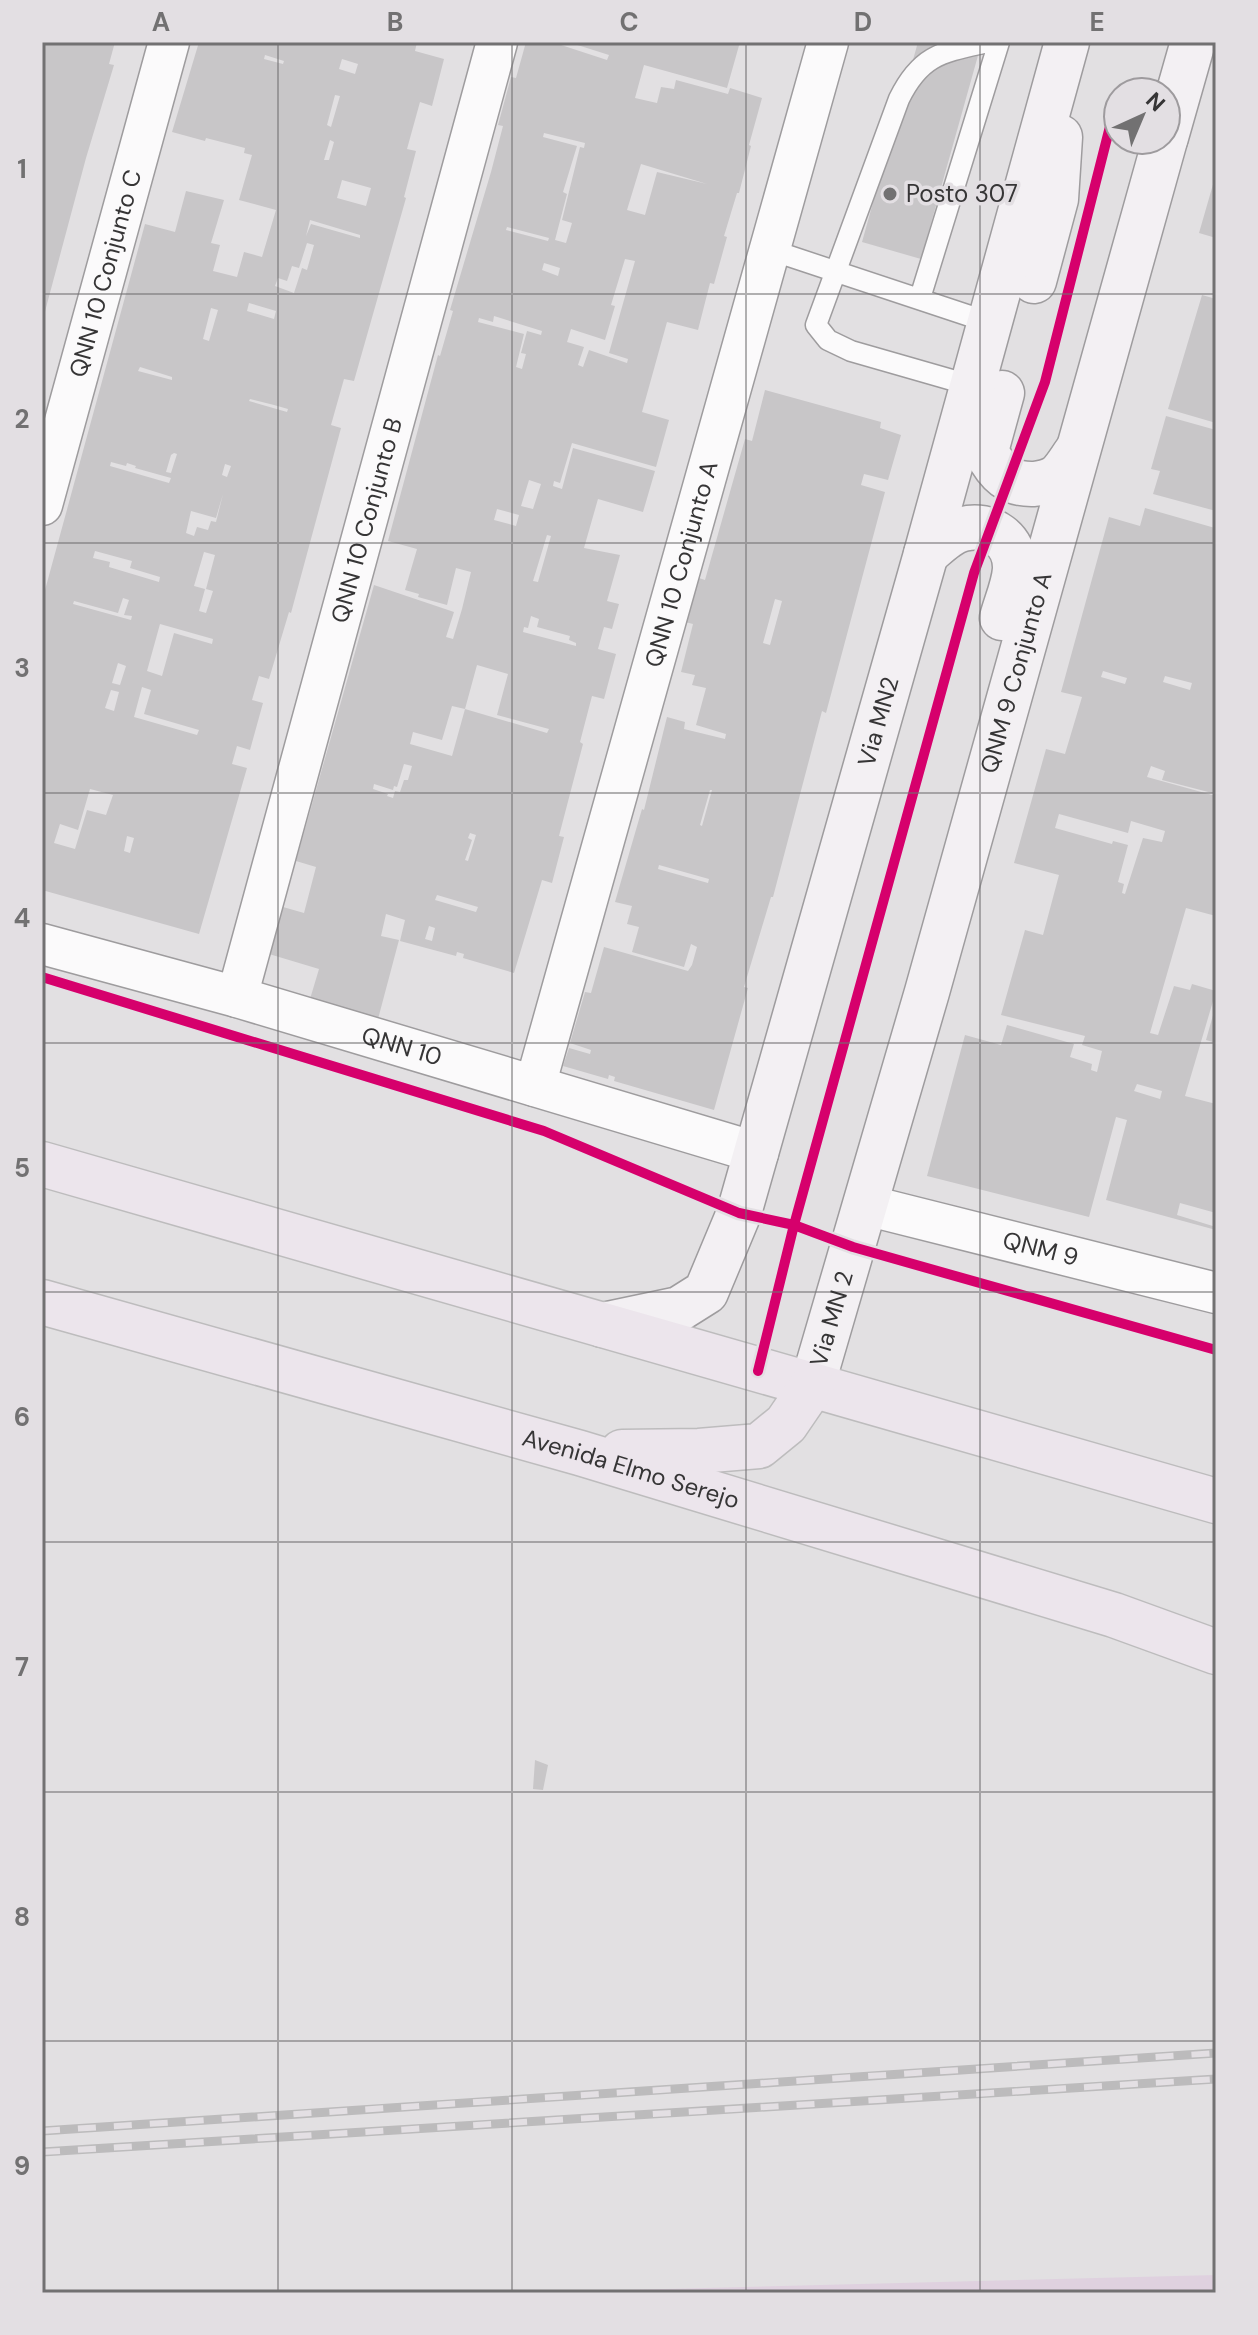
<svg xmlns="http://www.w3.org/2000/svg" width="1258" height="2335" font-family="'DM Sans',sans-serif">
<style>
.green{fill:#dfd1df}
.building{fill:#c8c6c8;fill-rule:evenodd}
.lines{fill:none;stroke-linecap:round;stroke-linejoin:round}
.service-casing{stroke:#9e9c9e;stroke-width:23}
.minor-casing{stroke:#9e9c9e;stroke-width:43}
.secondary-casing{stroke:#9e9c9e;stroke-width:47}
.primary-casing{stroke:#bdbcbd;stroke-width:47}
.service{stroke:#fbfafb;stroke-width:20}
.minor{stroke:#fbfafb;stroke-width:40}
.secondary{stroke:#f3f0f3;stroke-width:44}
.primary{stroke:#ece5ec;stroke-width:44}
.rail-casing{stroke:#bcbbbc;stroke-width:9}
.rail{stroke:#e3dfe3;stroke-width:6;stroke-dasharray:18;stroke-linecap:butt}
.cycleway-casing{stroke:#e3dfe3;stroke-width:15}
.cycleway{stroke:#d6006c;stroke-width:10}
.grid{fill:none;stroke:#727172;stroke-width:2;stroke-opacity:0.55}
.poi-dot{fill:#727172;stroke:#e3dfe3;stroke-width:3}
.labels{text-anchor:middle;stroke-width:7;stroke-linejoin:round;paint-order:stroke}
.poi-label{font-size:24px;fill:#363536;stroke:#e3dfe3;text-anchor:start}
.street-label{font-size:24px;fill:#363536;stroke:#e3dfe3}
.neatline{fill:none;stroke:#727172;stroke-width:3}
.grid-label{font-size:26px;text-anchor:middle;font-weight:bold;fill:#727172}
</style>
<rect width="100%" height="100%" fill="#e2e0e2"/>
<path class="green" d="M1216,2275v18h-712z"/>
<path class="building" d="M42,42h73l-6,22 5,1 -28,93 -43,161 -1,-124h2l1,-3 -3,-1z
M199,42h218l-2,9 29,8 -12,47 -12,-4 -13,47 9,2 -12,46 2,1 -52,183 -10,-2 -13,46 10,3 -50,185 -2,-1 -20,67 -10,-3 -7,24 11,3 -13,47 -13,-4 -5,18 15,4 -48,166 -157,-44v-289l103,-377 30,8 11,-41 38,9 -13,43 9,2 -7,26 24,6 7,-25 18,5 14,-47 -37,-10 13,-45 -8,-2 1,-5 -39,-10 -1,3 -33,-9zM265,55l19,6 -1,3 -19,-5zM342,59l16,5 -3,10 -16,-5zM335,95l5,1 -9,31 -4,-2zM330,140l4,2 -5,18h-5zM342,180l29,8 -5,18 -29,-8zM310,220l50,15v3l-49,-14 -5,12zM307,243l7,2 -7,25 -5,-2 -8,25 -19,-7 3,-8 9,3 5,-15 7,2zM249,303l27,8 -2,8 -27,-8zM211,308l7,2 -9,31 -6,-2zM140,367l32,10v3l-34,-9zM250,399l24,6 14,4 -1,3 -38,-11zM174,453l3,1 -6,19 -5,-1 5,-17zM111,462l15,4 1,-3 9,3 -1,2 36,10 -2,5 -59,-17zM225,464l6,2 -4,11 -5,-2zM223,494l-7,28 -5,-1 -3,9 -11,-3 -3,9 -8,-3 5,-22 25,7zM95,551l37,10 -2,7 30,9 -1,5 -50,-15 1,-5 -17,-4zM204,552l11,3 -9,34 7,2 -7,22 -7,-2 6,-22 -11,-3zM123,598l6,2 -5,15 8,1 -1,4 -58,-16 1,-3 44,12zM160,624l53,15 -1,5 -38,-11 -12,43 -15,-5zM118,663l8,3 -6,19 -8,-2zM142,687l9,3 -7,24 55,16 -2,5 -63,-18zM111,690l8,2 -5,19 -9,-3zM90,789l23,6 -7,20 -19,-5 -12,39 -21,-6 6,-19 18,6zM127,836l7,2 -4,15 -6,-2z
M526,42h32v2l49,16 2,-5 -41,-13h172l-13,46 -83,-23 -9,33 22,5 4,-16 13,2 2,-9 52,14 2,-6 32,10 -13,47 2,1 -12,47h-2l-13,43 3,1 -13,47 -4,-1 -12,47 -31,-8 -25,90 27,8 -13,47 -84,-24 -12,40 -6,-2 -1,5 9,3 11,-41 82,23 -12,41 -45,-13 -14,49 36,7 -13,46 12,3 -7,25 -8,-2 -6,22 18,5 -12,45 -12,-3 -12,46 3,2 -24,92 5,1 -12,46 -10,-3 -28,93 -51,-15 1,-4 -7,-2 -1,4 -56,-15 5,-21 -19,-6 -5,22 18,4 -21,79 -68,-20 9,-30 -50,-15 14,-47 21,6 12,-46 -20,-6 78,-276 80,27 -8,25 7,2 9,-30 9,-37 -15,-4 -9,37 -29,-8 1,-3 -14,-4 12,-41 -29,-8 50,-186 2,1 13,-45 -3,-1 41,-138 12,-46 -5,-1 13,-48 5,1zM544,133l41,10 -1,5 -4,-1 -18,73 10,3 -6,20 -11,-3 12,-46 -4,-2 14,-46 -34,-9zM641,164l66,20 -50,-12 -12,43 -18,-5zM507,227l42,11 -1,3 -42,-11zM625,259l10,2 -26,92 19,6 -1,4 -38,-13 -6,17 -5,-2 6,-18 -17,-5 4,-13 34,11 10,-34 -4,-1zM544,263l16,5 -2,8 -16,-6zM494,316l48,15 -1,4 -14,-4 -6,22 5,1 -4,15 -6,-2 8,-33 -46,-12 1,-4 14,4zM529,480l12,4 -8,25 -12,-3zM497,509l22,6 -3,11 -22,-6zM547,535l4,1 -13,46 -5,-1zM531,616l8,3 -2,8 33,9 -1,4 7,3v3l-53,-14 1,-5 4,1zM477,665l31,9 -11,41 52,14 -2,4 -82,-24 -13,47 -42,-12 3,-12 29,8 10,-34 13,3zM404,764l8,2 -4,14h-4l-4,12 -5,-1 -2,7 -6,-2 1,-2 -15,-5 1,-5 19,6 1,-4 3,1zM470,833l6,2 -8,26 -3,-1 7,-20 -4,-2zM437,895l41,12 -2,5 -41,-12zM429,926l6,2 -3,13 -7,-2z
M918,42h24l37,10 -58,207 -59,-17z
M1216,174v64l-17,-5z
M1202,295l14,4v124l-48,-14z
M765,390l116,32 -1,6 21,7 -13,45 -24,-6 -3,11 24,7 -59,221 -4,-2 -49,186h-2l-27,90 4,1 -34,122 -100,-29 1,-4 -6,-2 -1,4 -45,-13 6,-18 21,6 1,-4 -21,-7 15,-51 6,1 13,-46 84,24 4,-6 5,-18 -6,-3 -7,23 -52,-15 7,-25 -12,-3 5,-18 -17,-4 27,-93 2,1 23,-93 18,5 -1,7 41,10 1,-5 -30,-9 10,-37 -14,-3 3,-10 -14,-3 12,-48 -12,-3 12,-45 12,4 40,-141 7,2zM775,599l7,2 -12,44 -7,-2zM710,790h2l-10,36 -2,-1zM659,865l50,14 -1,4 -50,-14z
M1166,416l50,14v81l-63,-17 7,-23 -9,-2z
M1145,508l70,20 -1,5h2l-2,14h2v247l-54,-14 3,-9 -14,-5 -4,11 69,19v120l-30,-8 -36,125 8,2 16,-49 16,4 2,-6 24,7 -31,105 31,8v109l-36,-10 -3,12 39,12v3l-110,-30 21,-80 -11,-3 -27,100 -162,-41 38,-141 36,10 6,-20 67,19 -4,13 22,7 -1,6 6,2 5,-21 -20,-6 3,-9 -84,-21 24,-85 18,5 16,-60 -45,-12 32,-114 19,5 17,-57 -21,-5 48,-175 31,9zM1103,671l24,7 -2,6 -24,-7zM1165,676l27,7 -2,7 -27,-8zM1059,814l69,19 3,-12 34,10 -3,11 -19,-4 -18,56 -3,-1 2,-9 -6,-2 10,-37 -15,-4 -1,3 -57,-16zM1137,1084l25,7 -2,8 -26,-8z
M1215,1008h1v35l-10,-3z
M535,1760l13,5 -5,25 -10,-1z"/>
<g class="lines">
<defs>
<path id="service" d="M771,250l220,73
M920,298l79,-256
M973,386l-122,-35 -23,-11 -12,-15 83,-226c22,-45 44,-47 89,-57"/>
<g id="minor">
<path id="s1" d="M42,505l127,-463"/>
<path id="s2" d="M42,944l195,53 521,156"/>
<path id="s3" d="M237,997l260,-955"/>
<path id="s4" d="M535,1086l293,-1044"/>
<path id="s5" d="M866,1205l350,88"/>
</g>
<g id="secondary">
<path d="M1166,137l27,-95"/>
<path d="M1034,281l22,-82 4,-62"/>
<path d="M1002,393l-16,58c11,22 23,34 48,33 9,-1 16,-2 24,-8 7,-6 13,-17 19,-25"/>
<path d="M926,554c11,-9 23,-22 37,-25 27,-7 53,11 52,40 -1,16 -9,34 -13,49"/>
<path id="s6" d="M603,1325l76,-16 27,-17 33,-79 187,-659 141,-512"/>
<path id="s7" d="M812,1386l115,-394 238,-852"/>
</g>
<g id="primary">
<path d="M42,1164l1174,337"/>
<path id="s8" d="M42,1302l538,151 534,162 102,37"/>
<path d="M622,1452l77,-1 60,-5 27,-22 26,-38"/>
</g>
</defs>
<use href="#service" class="service-casing"/>
<use href="#minor" class="minor-casing"/>
<use href="#secondary" class="secondary-casing"/>
<use href="#primary" class="primary-casing"/>
<use href="#service" class="service"/>
<use href="#minor" class="minor"/>
<use href="#secondary" class="secondary"/>
<use href="#primary" class="primary"/>
<defs>
<path id="rail" d="M42,2131l1174,-78
M42,2152l1174,-73"/>
</defs>
<use href="#rail" class="rail-casing"/>
<use href="#rail" class="rail"/>
<defs>
<path id="cycleway" d="M42,977l502,154 195,82 55,12 59,22 363,103
M758,1371l36,-146 180,-652 71,-191 73,-287"/>
</defs>
<use href="#cycleway" class="cycleway-casing"/>
<use href="#cycleway" class="cycleway"/>
</g>
<path class="grid" d="M278,42v2251M512,42v2251M746,42v2251M980,42v2251M42,294h1174M42,543h1174M42,793h1174M42,1043h1174M42,1292h1174M42,1542h1174M42,1792h1174M42,2041h1174"/>
<circle class="poi-dot" cx="890" cy="194" r="8"/>
<g class="labels">
<g class="poi-label">
<text x="906" y="202">Posto 307</text>
</g>
<g class="street-label">
<text dy="8" stroke="none"><textPath href="#s1" startOffset="240">QNN 10 Conjunto C</textPath></text>
<text dy="8" stroke="none"><textPath href="#s3" startOffset="494">QNN 10 Conjunto B</textPath></text>
<text dy="8" stroke="none"><textPath href="#s4" startOffset="542">QNN 10 Conjunto A</textPath></text>
<text dy="8" stroke="none"><textPath href="#s7" startOffset="742">QNM 9 Conjunto A</textPath></text>
<text dy="8" stroke="none"><textPath href="#s6" startOffset="706">Via MN2</textPath></text>
<text dy="8" stroke="none"><textPath href="#s2" startOffset="374">QNN 10</textPath></text>
<text dy="8" stroke="none"><textPath href="#s5" startOffset="180">QNM 9</textPath></text>
<text dy="8" stroke="none"><textPath href="#s7" startOffset="70">Via MN 2</textPath></text>
<text dy="8" stroke="none"><textPath href="#s8" startOffset="612">Avenida Elmo Serejo</textPath></text>
</g>
</g>
<rect width="1258" height="2335" fill="none" stroke="#e3dfe3" stroke-width="88"/>
<g transform="translate(1142 116) rotate(44)"><circle r="38" fill="#e3dfe3" stroke="#9e9b9e" stroke-width="2"/>
<path d="M0-6L14 30L0 20L-14 30Z" fill="#727172"/>
<text y="-12" font-size="22" font-weight="bold" text-anchor="middle" fill="#363536">N</text>
</g>
<rect x="44" y="44" width="1170" height="2247" class="neatline"/>
<g class="grid-label">
<text x="161" y="31">A</text>
<text x="395" y="31">B</text>
<text x="629" y="31">C</text>
<text x="863" y="31">D</text>
<text x="1097" y="31">E</text>
<text x="22" y="178">1</text>
<text x="22" y="428">2</text>
<text x="22" y="677">3</text>
<text x="22" y="927">4</text>
<text x="22" y="1177">5</text>
<text x="22" y="1426">6</text>
<text x="22" y="1676">7</text>
<text x="22" y="1926">8</text>
<text x="22" y="2175">9</text>
</g>
</svg>
